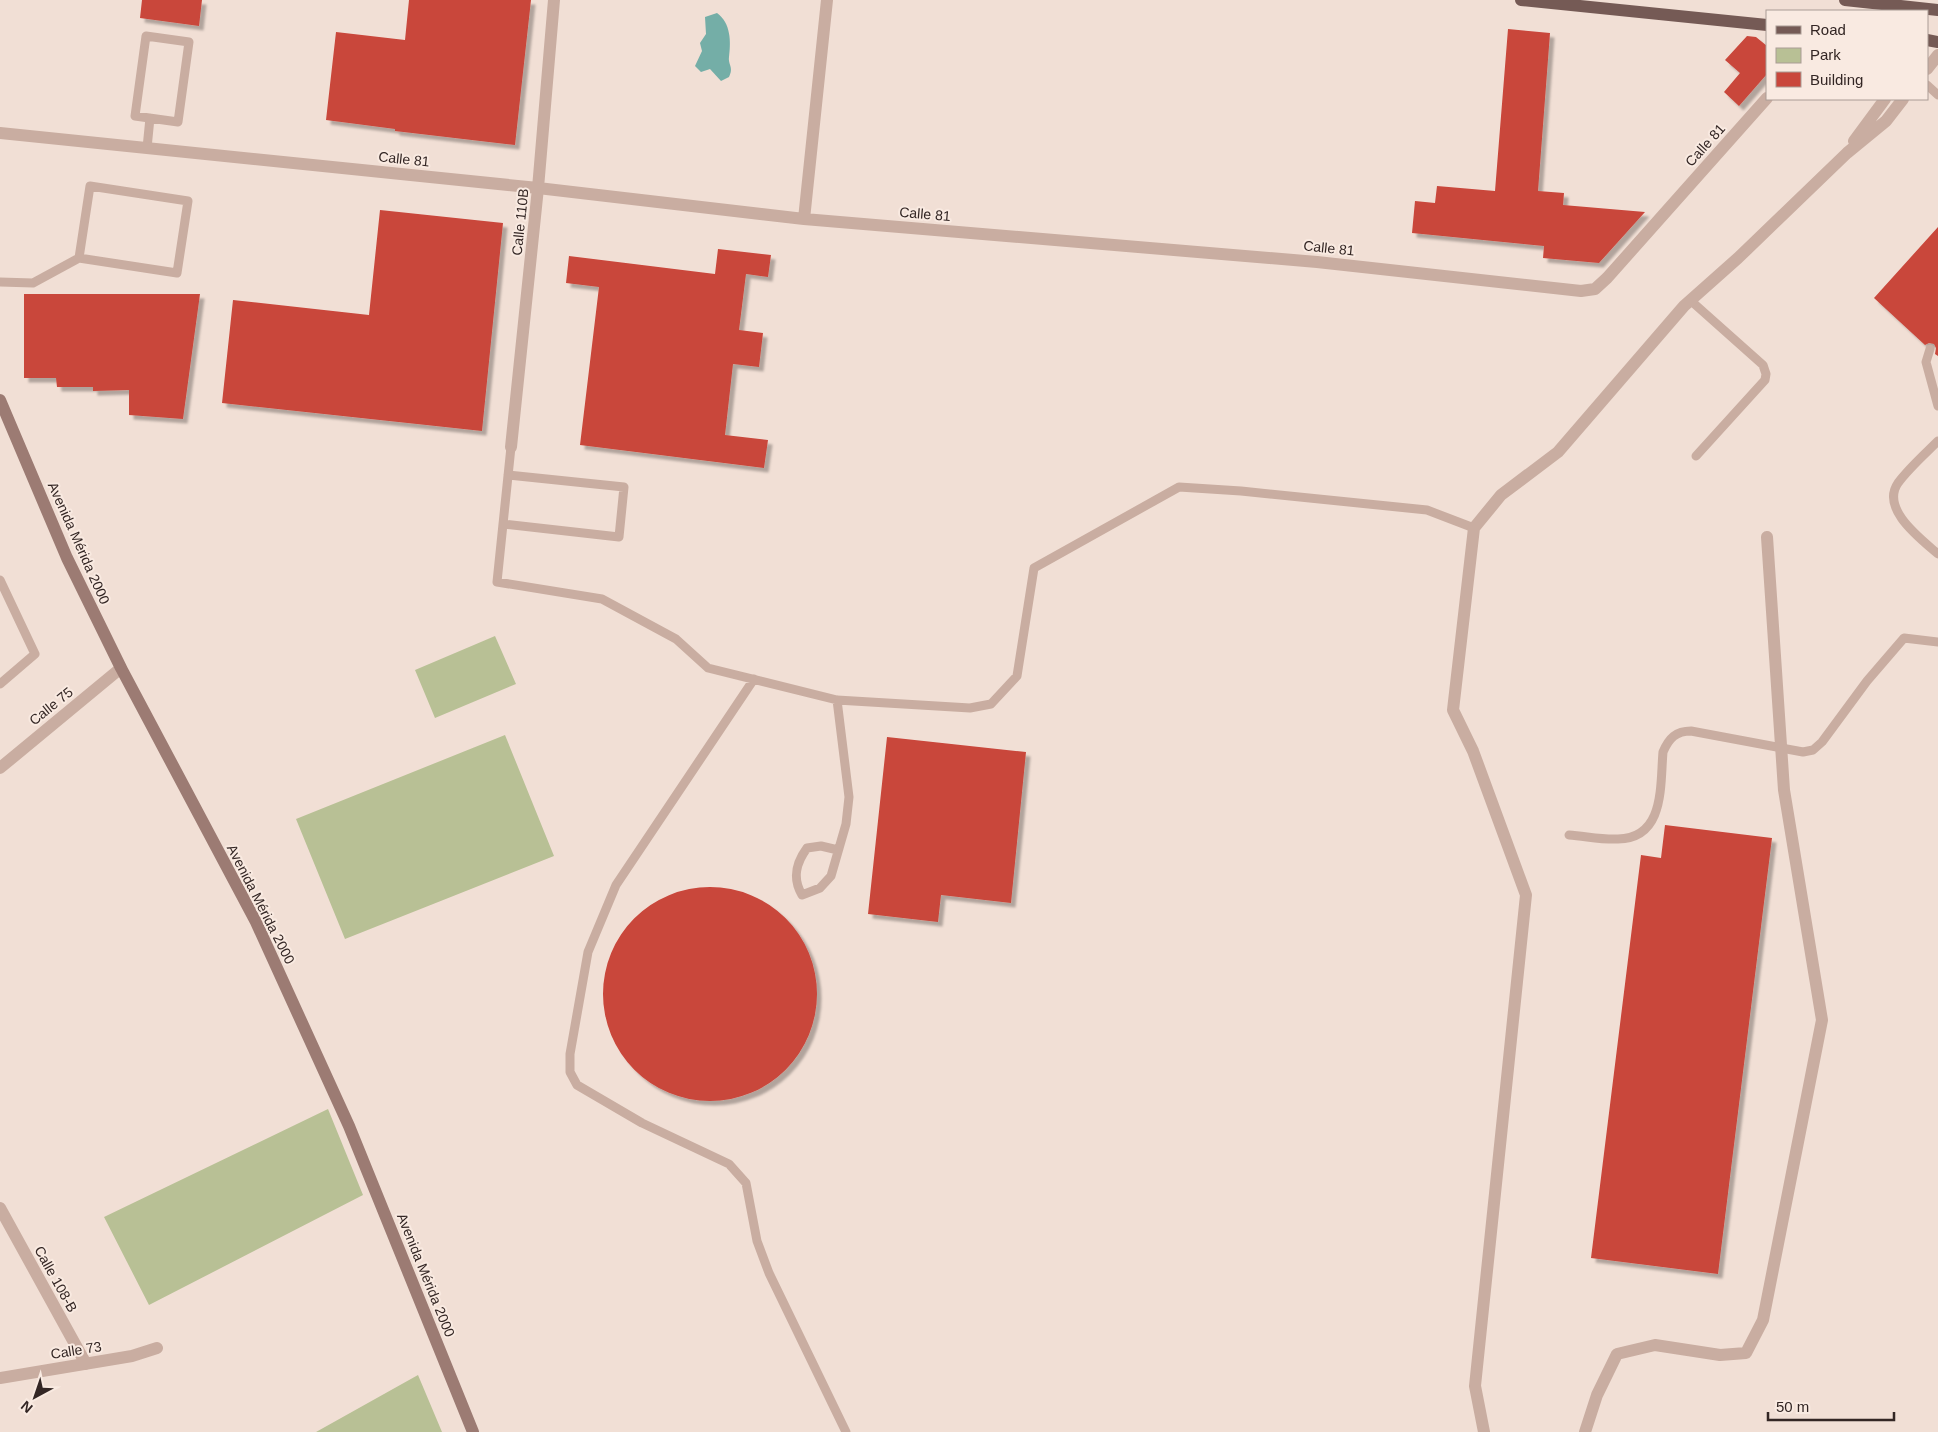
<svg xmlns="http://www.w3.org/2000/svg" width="1938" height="1432" font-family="Helvetica,sans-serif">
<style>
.green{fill:#b8c095}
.water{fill:#74aea7}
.building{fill:#c9463b;filter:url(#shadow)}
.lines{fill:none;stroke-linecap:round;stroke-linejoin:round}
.lane{stroke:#c9ada1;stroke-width:9}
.street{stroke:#c9ada1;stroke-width:12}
.secondary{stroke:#9c7b73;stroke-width:12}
.primary{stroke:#755a55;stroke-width:12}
.labels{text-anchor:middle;stroke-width:4;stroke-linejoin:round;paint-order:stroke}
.street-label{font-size:14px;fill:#332624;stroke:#f9eae1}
</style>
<defs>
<filter id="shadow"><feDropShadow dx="4.5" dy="4.5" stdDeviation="1" flood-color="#0004"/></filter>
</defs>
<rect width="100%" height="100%" fill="#f1dfd5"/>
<path class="green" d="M495,636l21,48 -81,34 -20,-48z
M505,735l49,121 -209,83 -49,-120z
M328,1109l35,86 -214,110 -45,-88z
M418,1375l24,57h-126z"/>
<path class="water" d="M717,13c14,10 14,29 12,44 -1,8 5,10 0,20l-8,4 -11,-12 -9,3 -6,-6 7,-15 -2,-8 6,-9 -1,-17z"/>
<path class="building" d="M142,0h60l-3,26 -59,-8z
M409,0h122l-16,145 -120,-14v-2l-69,-9 10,-88 69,8z
M1508,29l42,4 -12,158 26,2 -1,12 82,7 -46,51 -56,-5 1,-12 -132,-13 3,-32 20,2 2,-17 58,5z
M1747,36l9,1 11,9v28l-28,32 -15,-14 16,-19 -15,-13z
M380,210l123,13 -21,208 -260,-28 11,-103 136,15z
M1938,227v129l-3,-2 1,-6 -2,-4 -5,-1 -4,2 -51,-47z
M718,249l53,6 -3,22 -22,-3 -7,56 24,3 -4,34 -26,-3 -8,71 43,5 -4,28 -184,-23 19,-158 -33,-4 3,-27 146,18z
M24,294h176l-17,125 -54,-4v-25l-36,1v-4h-36l-1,-9h-32z
M887,737l139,15 -15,151 -70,-8 -3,27 -70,-8z
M1665,825l107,13 -54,436 -127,-16 50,-403 20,3z
M603 994a107 107 0 1 1 214 0a107 107 0 1 1-214 0Z"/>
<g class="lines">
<path class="lane" d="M146,36l43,6 -11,80 -43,-6z
M1927,85l11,10
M147,148l3,-30
M90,186l98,15 -11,72 -98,-15z
M0,282l33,1 46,-25
M1690,300l73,65 3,9 -1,6 -69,76
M1930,349l-4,13 12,44
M1938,441c-13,13 -29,27 -40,42 -18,26 23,56 40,71
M511,447l-14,135 105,17 74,40 32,29 129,32 133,8 21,-4 26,-28 17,-108 145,-81 62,4 186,19 47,18
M503,524l116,13 5,-50 -116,-12
M0,580l35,74 -35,30
M754,679l-138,206 -28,67 -18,102v18l7,13 65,38 87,41 17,19 11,58 12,32 77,159
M837,700l12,97 -3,27 -15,52 -11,12 -18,7c-10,-17 -6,-32 5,-47l14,-2 17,4
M1569,835c16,1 33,5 49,4 47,-1 42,-53 45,-87 6,-14 13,-21 28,-21l112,21 10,-2 9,-8 45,-61 37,-43 34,4"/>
<path class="street" d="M1927,69l11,-14
M0,133l538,55 266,31 513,43 264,29 14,-2 12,-11 160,-180
M1854,141l31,-42
M804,219l23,-219
M511,447l27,-259 16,-188
M0,768l121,-100
M0,1208l86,156
M0,1378l132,-22 25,-8
M1484,1432l-9,-46 51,-491 -53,-144 -20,-41 21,-182 27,-33 57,-43 126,-146 54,-48 109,-105 39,-32 17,-22
M1585,1432l12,-37 20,-41 38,-9 65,10 26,-2 17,-33 59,-300 -38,-230 -17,-253"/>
<path class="secondary" d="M0,400l67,158 54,110 135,254 93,204 124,306"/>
<path class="primary" d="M1521,0l246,25
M1845,0l93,10
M1927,40l11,2"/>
</g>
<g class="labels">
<g class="street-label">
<text transform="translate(1705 145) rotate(-48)" y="5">Calle 81</text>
<text transform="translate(404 159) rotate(6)" y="5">Calle 81</text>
<text transform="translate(925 214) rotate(5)" y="5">Calle 81</text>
<text transform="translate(520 222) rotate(-84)" y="5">Calle 110B</text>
<text transform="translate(1329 248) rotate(6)" y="5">Calle 81</text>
<text transform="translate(79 543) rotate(66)" y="5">Avenida Mérida 2000</text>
<text transform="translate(51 706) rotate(-39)" y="5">Calle 75</text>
<text transform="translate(261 904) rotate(63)" y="5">Avenida Mérida 2000</text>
<text transform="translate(426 1275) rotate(68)" y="5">Avenida Mérida 2000</text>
<text transform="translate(56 1279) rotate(61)" y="5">Calle 108-B</text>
<text transform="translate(76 1350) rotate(-9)" y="5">Calle 73</text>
</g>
</g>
<rect x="1766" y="10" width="162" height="90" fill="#f9eae1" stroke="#aa9c95"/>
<rect x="1776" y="26" width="25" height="8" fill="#755a55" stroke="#aa9c95"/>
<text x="1810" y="35" font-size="15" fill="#332624">Road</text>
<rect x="1776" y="48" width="25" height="15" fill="#b8c095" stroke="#aa9c95"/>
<text x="1810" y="60" font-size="15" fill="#332624">Park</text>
<rect x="1776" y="72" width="25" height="15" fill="#c9463b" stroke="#aa9c95"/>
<text x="1810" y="85" font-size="15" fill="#332624">Building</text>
<g transform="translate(35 1397) rotate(220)" stroke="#f9eae1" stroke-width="4" paint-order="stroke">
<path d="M0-4L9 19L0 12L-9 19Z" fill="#332624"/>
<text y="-8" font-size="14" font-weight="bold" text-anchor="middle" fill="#332624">N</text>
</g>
<path d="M1768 1412v8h126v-8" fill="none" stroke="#332624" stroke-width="2.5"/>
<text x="1776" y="1412" font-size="15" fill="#332624" stroke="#f9eae1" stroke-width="4" paint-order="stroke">50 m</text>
</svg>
